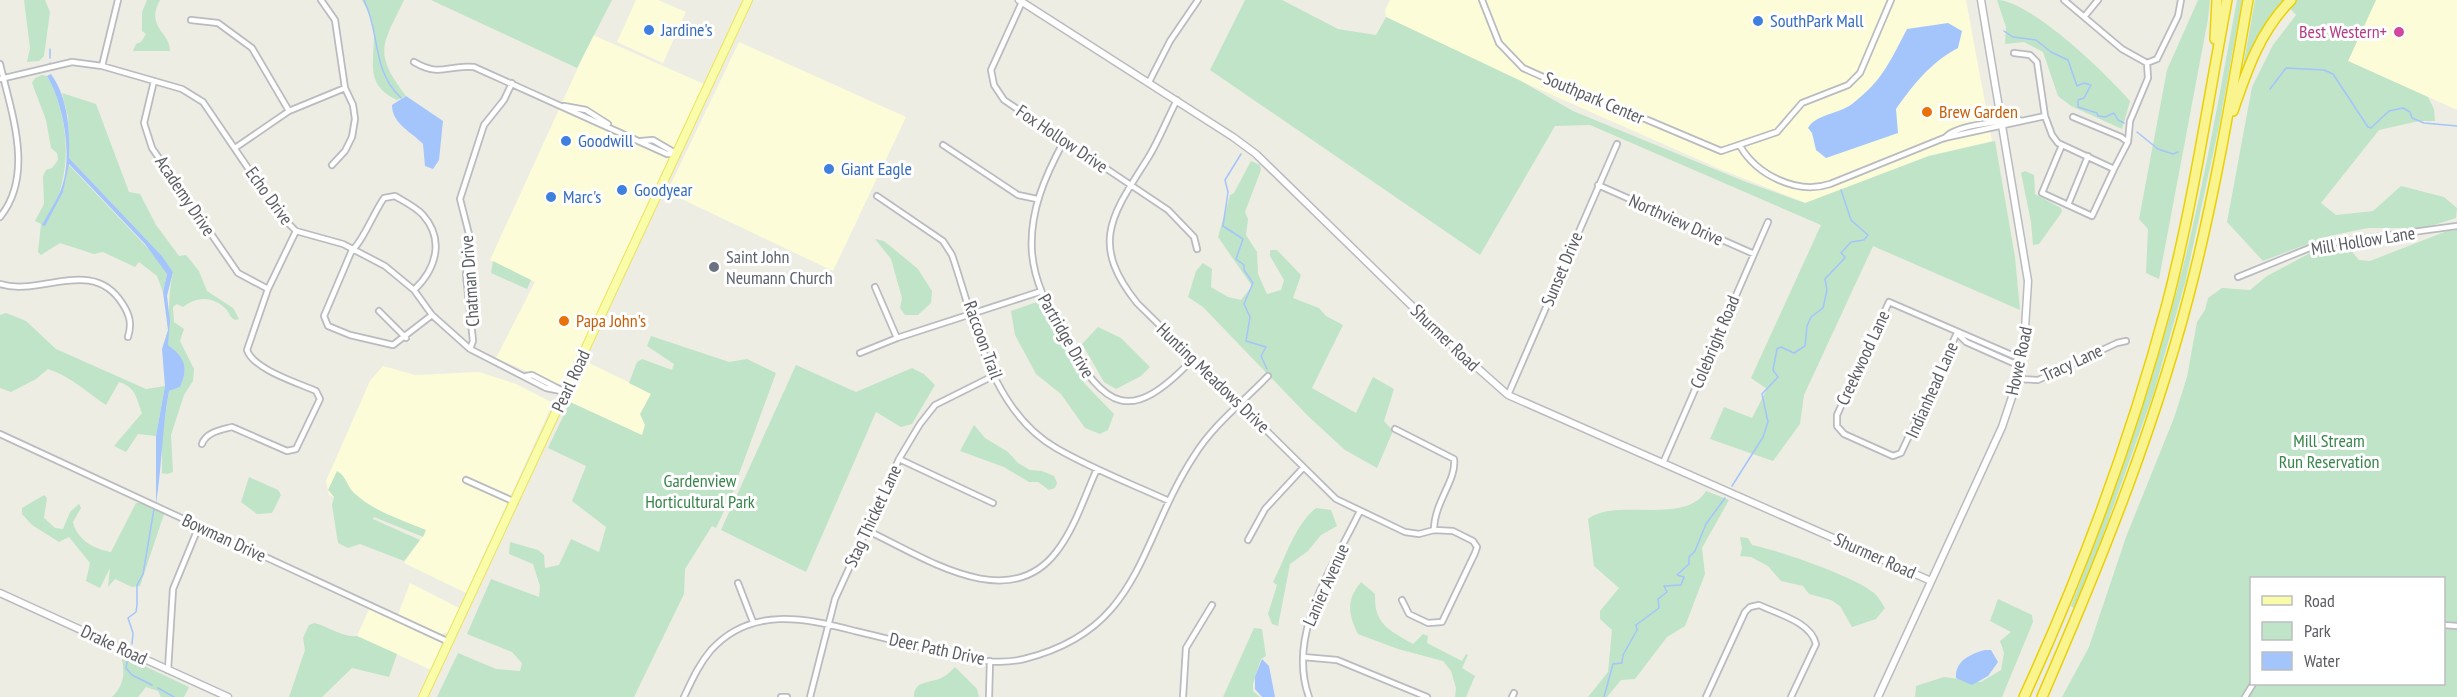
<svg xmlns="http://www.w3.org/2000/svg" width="2457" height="697" font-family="'PT Sans Narrow',sans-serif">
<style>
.commercial{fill:#fdfcd9}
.green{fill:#c0e4c7;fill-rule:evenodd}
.water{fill:#a4c4fc}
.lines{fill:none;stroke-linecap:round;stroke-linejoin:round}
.stream{stroke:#a4c4fc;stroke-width:1.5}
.minor-casing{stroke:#babbc1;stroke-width:8}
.tertiary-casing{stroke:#babbc1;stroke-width:9}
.primary-casing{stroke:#ede25c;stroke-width:10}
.motorway-casing{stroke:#e9d007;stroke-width:12}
.minor{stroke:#fff;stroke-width:4.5}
.tertiary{stroke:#fff;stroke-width:6}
.primary{stroke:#f9fca9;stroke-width:8}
.motorway{stroke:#f9f48e;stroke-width:9}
.shop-dot{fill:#3f7fe0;stroke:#fff;stroke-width:2}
.hotel-dot{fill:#d1479c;stroke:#fff;stroke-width:2}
.food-dot{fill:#e8710a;stroke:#fff;stroke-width:2}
.worship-dot{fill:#6b7280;stroke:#fff;stroke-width:2}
.labels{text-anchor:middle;stroke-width:6;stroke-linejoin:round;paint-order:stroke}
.shop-label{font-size:18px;fill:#366cbe;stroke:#fff;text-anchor:start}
.hotel-label{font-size:18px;fill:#b23c85;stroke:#fff;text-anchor:end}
.street-label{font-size:18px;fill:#5b5d63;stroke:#fff}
.food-label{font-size:18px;fill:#c56008;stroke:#fff;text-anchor:start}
.worship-label{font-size:18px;fill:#5b616d;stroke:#fff;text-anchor:start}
.park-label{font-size:18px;fill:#38854b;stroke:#fff}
</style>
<rect width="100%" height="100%" fill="#edede3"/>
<path class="commercial" d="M636,0h22l28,12 -23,51 -46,-21z
M1390,0h576l26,141 -64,15 -122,47 -84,-33 -226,-100 -110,-53 -1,-7z
M2376,0h81v110l-109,-49z
M593,35l111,49 -56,118 -67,152 -3,-2 -15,32h-7l-60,-26 39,-76 -45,-22z
M739,42l167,75 -73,154 -166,-79z
M587,362l64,31 -10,21 4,11 -3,11 -72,-34z
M383,366l32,9 64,-3 37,12 37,19 -87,190 -62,-30 18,-26 -93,-42 -3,-14 44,-100z
M410,583l51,26 -13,23 -7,2 -43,-19z
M370,607l72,35 -11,28 -74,-34z"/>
<path class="green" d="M24,0h21l5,12 -6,44 -5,5 -12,1 3,-14z
M147,0h13c-15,27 10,32 10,51h-37l3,-7 5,-2 5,-8 -4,-3v-19z
M362,0h42c-22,46 -31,52 2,96l-9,4c-32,-15 -23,-36 -23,-65 0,-14 -6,-23 -12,-35z
M431,0h181l-35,68z
M1245,0h37l56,29 38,6 10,-18 135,64 52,30 173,71 59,21 124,-47 66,-15 20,116 5,53 -147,-64 -69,149 -4,29 -27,37 -63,-22 14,-32 28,11 15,-29 -16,-11 70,-153 -231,-100 -35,1 -75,129 -270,-185z
M1997,0c33,0 111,75 133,101l-8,28 -51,-23 -13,-10 -15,-44 -19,-10 -19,2 1,-17z
M2198,0h12l-2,19 -49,260 -13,-6 2,-44 -9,-10 28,-149z
M2237,0h5l-23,126 -34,157 -31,109 -66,185 -14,31 -3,-2c41,-105 78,-211 107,-320 25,-94 41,-190 59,-286z
M2255,0h34l-49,84z
M2296,0h80l-28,61 80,36 6,12 1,12h-16l-40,9 -58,73 15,12 37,-4 28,-25 43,11 13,11 -1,10 -31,10h-57l-39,8 -66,25 -36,-39 25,-135 21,-42 23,-30 -7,-8z
M42,75l5,1c18,32 24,75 14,111 -3,13 -12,26 -18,38l20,-33 5,-28 92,97 7,13 -4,18 -6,-16 -18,-14 -4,5 -32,-15 -9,2 -34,-11 -19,12 -3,-3 3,-28 -6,-3 9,-17 -1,-28 3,-6 6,-2 6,-8 -1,-7 -6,-5 -5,-28 -14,-37 3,-5z
M62,93l34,11 33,88 11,2 16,31 23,31 7,-1 13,16 8,20 26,17 6,11 -4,1c-6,-3 -5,-7 -9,-11 -13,-13 -29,-13 -43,-2l-6,-3 -4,3 1,15 10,7 -4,12 14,28 -1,12 -9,14 -13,40 2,37 -6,2 -5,-1v-35l7,-47 11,-4c9,-19 5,-30 -12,-42 2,-26 -1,-46 5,-73l-11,-16 -93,-98 -1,-41z
M1251,161l9,4 1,5 -16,42 3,7 -2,16 11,17 1,22 9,20 14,-4 3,-10 -14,-24v-6h7l24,25 -8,23 26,10 7,8 17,9 -31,63 44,25 17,-36 21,12 -10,32 9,10 -16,37 -32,-18 -37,-34 -105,-109 -15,-10 8,-26 7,-8 9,6 -1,18 17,10 13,3 11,-14 -34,-49 12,-42 4,-2z
M2025,171l9,4 1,19 26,14 1,4 -23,32 -6,1 -2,-23 -10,-49z
M2457,230v467h-395l27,-50 37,-110 48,-119 13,-41 10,-55 8,-12 3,-12 14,-10 28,2 17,-14 45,-24 37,-4 10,12 11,1 77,-30zM2252,578h192v106h-192z
M875,239l9,2 34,28 14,22 -1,12 -13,12h-13l-5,-7 2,-10 -11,-39z
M493,261l38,19 -4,9 -36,-16z
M1037,302l48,82 29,30 -6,16 -8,4 -15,-6 -24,-34 -25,-20 -21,-39 -4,-24z
M6,313l20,8 30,28 90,40 19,-3 -9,50 -18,-2 -12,18 -12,-6 28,-33c-6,-15 -6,-26 -23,-31l-13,23c-20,-13 -34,-28 -58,-36l-12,10 -25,13 -11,-4v-73z
M1098,327l23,11 29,29 -9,9 -25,13 -12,-7 -22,-38z
M651,336l78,26 18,-3 29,14 -37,101 -1,7 -22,47 -4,-2 -27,43 -1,25 -50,103h-197l21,-44 38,16 24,2 2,-8 -10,-11 -45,-18 24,-55 48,18 1,-11 -7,-22 -24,-10 1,-12 28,8 6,5 1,13 14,-3 12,-26 28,13 7,-25 -34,-26 14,-35 -38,-18 22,-46 72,33 3,-10 -5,-11 11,-20 -22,-11 8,-21 5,-3 30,11 2,-6 -27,-18z
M796,365l60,27 56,-24 12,6 11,11 -23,39 -11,3 -25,-15 -70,160 -85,-42z
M974,425l11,13 23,14 10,11 12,7 12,1 12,5 3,7 -2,5 -6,2 -11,-8h-9l-25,-15 -44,-16z
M337,471c10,6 9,14 17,22 19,18 48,27 72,37l-3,7 -49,-20 -1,2 47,21 -16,21 -44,-17 -12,4 -10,-5 -6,-38 2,-8 -6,-7z
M249,477l29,13 3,5 -9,18 -15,1 -16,-12z
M1706,491l23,9 -27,48 3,26 -20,52 -18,11 -32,42 -14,1 -14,17h-19l20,-25 4,-42 -12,-11v-8l19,-23 -25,-22 -6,-47c27,-22 97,7 118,-28z
M44,495l3,3 -3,20 11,10 8,1 7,-17 9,-8 2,4 -8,14c4,18 21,27 38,30l25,-49h9l19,11 -24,72 -8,1 -17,-8 -7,8 2,-19 -10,20 -14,-7 4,-18 -21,-26 -10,5 -27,-17 -10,-11v-6z
M1316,508l15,2 6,16 -16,9 -13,16 -18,13 -12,62 -6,-2 -4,-10 9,-29 -4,-3c13,-25 21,-56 43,-74z
M1740,537l8,1 4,7c25,5 104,32 122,48 5,4 8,11 11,15l-9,11 -24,8 -12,-21 -9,-6 -22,-6 -6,-8 -22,-5 -13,-15 -17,-9 -11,-1 2,-7z
M1361,582l14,12c-1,31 14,36 38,50l10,-10 5,2 -1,7 35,18 4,-7 2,1 -6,13 13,8 -9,21h-11l1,-9 -5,-17 -8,-10 -45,-12 -40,-15c-10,-20 -12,-34 3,-52z
M1998,599l34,16 1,7 -31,75h-87l1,-11 28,-9 37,5 20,-12 3,-17 -4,-12 11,-9 -21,-11z
M314,623c14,3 29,15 43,13l40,18 -8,23 -37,-9 -30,29h-33l16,-47 -2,-12 6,-13z
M1254,628l8,1 4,27 -5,3 -8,25v7l7,6h-37z
M121,655l68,32 -5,10h-23l-3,-6 -12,-4 -8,10h-26c13,-13 13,-24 9,-42z
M955,667l22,22 2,8h-65c0,-18 17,-13 29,-20 4,-2 8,-6 12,-10z"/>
<path class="water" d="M1948,23l14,8 -4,17c-27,14 -45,37 -62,61l2,24 -72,25 -10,-8 -4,-17 -4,-5c8,-14 31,-14 44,-24 31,-24 37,-41 55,-75z
M51,74c17,24 19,55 18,84l93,98 11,16 -6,24 3,25 -2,24c17,12 21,23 12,42l-11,4c-7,38 -7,75 -13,113v-68l9,-50 -3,-37 6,-19 -5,-38 4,-18 -22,-30 -76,-80 -6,28 -18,34 -3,-1c6,-11 13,-22 18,-33 14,-33 4,-87 -13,-116z
M406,96l37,25 -4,39 -6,9 -8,-3 -2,-22c-11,-12 -31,-20 -31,-39z
M1985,650h6l7,12 -10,14 -16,9 -16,-7c-1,-17 14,-24 29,-28z
M1262,659l7,7 6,31h-13l-7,-8v-12z"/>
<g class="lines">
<path class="stream" d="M364,0c17,35 7,69 37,98
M2004,31l9,6 23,3 15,12 17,8 9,26 7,-3 7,2 -7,13 -6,2v7l19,6 1,3 7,1 9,-4 4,7 6,3
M50,58v-9
M50,64v-1
M2270,89l16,-21 38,2 9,4 35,53 3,1 18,-17 14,-3 7,4 2,6 12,5 33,3
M2137,132l21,17 15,5 5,-2
M1241,154l-16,26 3,12 -5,34 20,13 -7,20 8,6v5l9,13 -9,21 6,13 -4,24 20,6 -5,9 6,13
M1732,486l31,-49 5,-15 -6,-28 16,-17 -5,-7 4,-21 4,-2 13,6 11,-7 2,-20 4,-9 12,-9 4,-18 -2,-11 18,-19 2,-3 -4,-4 10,-11 13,-2 4,-5 -17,-15 -10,-30
M132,644l1,-11 -5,-15 8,-6 1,-7v-20l6,-11 11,-65
M128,656l-2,12 6,7 20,10
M158,688l16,9
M1604,697l9,-33 9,-1 1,-8 14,-25 -1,-5 23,-17 -1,-9 9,-7 -3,-6 17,-1 3,-8 -7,-2 12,-11v-7l6,-6 11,-27 19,-26"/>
<defs>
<path id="minor" d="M321,0l14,20 10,68 8,17 2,14 -3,18 -7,14 -13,14
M1482,0l17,43 24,25 78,35 23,7 97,41 56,-19 25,-29 46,-18 12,-12 31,-73
M2064,0l58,49 25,14
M1022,2l-31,68 3,15 10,15 164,110 26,27 3,12
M2084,17l14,-17
M191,20l27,3 34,25 37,63
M414,62c27,16 34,2 60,5l193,87h10
M2147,63l10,-4 21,-43 3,-16
M0,64c11,48 35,110 0,153
M102,66l16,-66
M0,79l72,-17 30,4 80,23 21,13 77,113 16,16 47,13 42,22 29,24 18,25 38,34 76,39 20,4
M154,81l-10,42 8,25 86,125 30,16
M1149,82l21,-41 28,-41
M1177,100c-10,19 -18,40 -29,58 -36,57 -59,85 -11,145l199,196 69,33 14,2 15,-4 19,1 20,10 4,6 -2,6 -33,69 -14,1 -19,-9 -7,-14
M564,106l22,4 22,14
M2045,116l7,19 6,8 56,26 -22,47 -50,-23 20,-48
M2073,117l48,20 7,5 -14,27
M1945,138c9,-13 55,-16 71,-19l6,2
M641,141l12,-1 24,14
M1064,141c-19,35 -35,71 -32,112 3,33 18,57 33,85 41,72 65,87 128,21
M2128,142l2,-21 18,-43 -1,-15
M943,145l75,50 19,4
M1740,146c17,29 57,49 90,38l114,-46 101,-22 -8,-54 -7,-7 -16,-2
M235,148l54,-37 56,-23
M1598,185l156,69
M877,196l66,45 9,14c23,67 38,155 104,193 36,21 76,36 113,53
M2068,205l20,-49
M2238,277l79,-32 140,-19
M0,284c40,13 92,-28 122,19 8,12 10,21 6,34
M875,287l22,51
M414,290c22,-21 31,-50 9,-75 -7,-8 -20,-14 -28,-19l-11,2c-10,14 -22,45 -32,52l-28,66 4,10 22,9 43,10 39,-30
M379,311l27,27
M1957,333l-56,120 -8,3 -49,-22 -7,-8v-11l52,-113 132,57
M1957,333l9,9 54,24
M470,349l3,-8 -7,-66 4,-37 -10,-39 24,-74 20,-25 8,-17
M860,353l37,-15 142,-46
M526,376l6,-1 33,17
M2018,379l20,1 79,-37 9,-2
M1508,395l109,-251
M1395,429l59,30c3,21 -20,43 -20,71
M0,434l449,208
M202,444c4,-12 19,-14 30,-17l55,24 9,-2 24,-50 -4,-8c-18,-8 -63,-22 -69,-41l21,-61 28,-58
M899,459l94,44
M1663,463l105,-241
M466,480l49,22
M866,530c55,25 142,87 191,21 18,-23 28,-56 40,-82
M1248,540l17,-31 38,-41
M738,583l15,39
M2444,625l13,1
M1303,657l34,3 90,37
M168,670l5,-81 26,-63
M684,697c8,-17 15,-33 27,-47 40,-44 94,-32 144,-19 26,6 53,13 79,20 29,7 61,15 90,8 118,-29 114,-117 170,-203 19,-31 49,-54 74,-80
M781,697h6
M810,697l25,-98 64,-140 21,-35 15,-19 58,-29
M989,697l1,-36
M1183,697l3,-49 26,-43
M1309,697c-23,-63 24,-130 51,-186
M1512,697l2,-4
M1706,697l39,-85 5,-5 9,-2c19,9 52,17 57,39l-25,53
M2245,697l8,-13"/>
<path id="tertiary" d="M1019,0l214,137 23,17 199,194 53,47 423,186
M0,593l228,104
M1878,697l124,-270 16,-48 6,-35 4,-63 -47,-281"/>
<path id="primary" d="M423,697l325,-697"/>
<path id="motorway" d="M2215,39l2,-39
M2233,111c14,-41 27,-80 58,-111
M2024,697c58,-126 107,-259 143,-393 26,-100 41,-203 60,-304
M2042,697c60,-138 117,-279 153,-426 22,-89 37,-180 53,-271"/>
</defs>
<use href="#minor" class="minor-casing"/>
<use href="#tertiary" class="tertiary-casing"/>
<use href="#primary" class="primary-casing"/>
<use href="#motorway" class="motorway-casing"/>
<use href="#minor" class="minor"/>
<use href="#tertiary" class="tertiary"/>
<use href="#primary" class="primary"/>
<use href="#motorway" class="motorway"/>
</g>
<g class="shop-dot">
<circle cx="1758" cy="21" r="6"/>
<circle cx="649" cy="30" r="6"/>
<circle cx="566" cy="141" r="6"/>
<circle cx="829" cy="169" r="6"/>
<circle cx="622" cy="190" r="6"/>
<circle cx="551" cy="197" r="6"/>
</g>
<circle class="hotel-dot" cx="2399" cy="32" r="6"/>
<g class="food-dot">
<circle cx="1927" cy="112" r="6"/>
<circle cx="564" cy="321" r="6"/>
</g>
<circle class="worship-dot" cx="714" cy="267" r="6"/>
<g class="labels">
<g class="shop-label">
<text x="1770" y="27">SouthPark Mall</text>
<text x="661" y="36">Jardine's</text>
<text x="578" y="147">Goodwill</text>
<text x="841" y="175">Giant Eagle</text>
<text x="634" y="196">Goodyear</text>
<text x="563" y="203">Marc's</text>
</g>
<g class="hotel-label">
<text x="2387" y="38">Best Western+</text>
</g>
<g class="street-label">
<text transform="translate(1594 98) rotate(23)" y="6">Southpark Center</text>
<text transform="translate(1062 139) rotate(34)" y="6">Fox Hollow Drive</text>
<text transform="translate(185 196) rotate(56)" y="6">Academy Drive</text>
<text transform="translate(269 196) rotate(54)" y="6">Echo Drive</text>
<text transform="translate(1676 220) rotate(24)" y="6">Northview Drive</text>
<text transform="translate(2363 241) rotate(-9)" y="6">Mill Hollow Lane</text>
<text transform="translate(1562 269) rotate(-67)" y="6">Sunset Drive</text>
<text transform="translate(470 281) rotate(-94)" y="6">Chatman Drive</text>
<text transform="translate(1066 336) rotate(60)" y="6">Partridge Drive</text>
<text transform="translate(1445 338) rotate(44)" y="6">Shurmer Road</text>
<text transform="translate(983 340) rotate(70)" y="6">Raccoon Trail</text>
<text transform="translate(1715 342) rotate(-67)" y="6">Colebright Road</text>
<text transform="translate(1863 358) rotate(-65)" y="6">Creekwood Lane</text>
<text transform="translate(2019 361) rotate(-78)" y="6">Howe Road</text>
<text transform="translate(2072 363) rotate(-25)" y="6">Tracy Lane</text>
<text transform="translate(1213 378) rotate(44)" y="6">Hunting Meadows Drive</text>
<text transform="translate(571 381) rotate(-65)" y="6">Pearl Road</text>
<text transform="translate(1932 390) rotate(-66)" y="6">Indianhead Lane</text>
<text transform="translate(873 516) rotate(-65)" y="6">Stag Thicket Lane</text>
<text transform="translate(224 538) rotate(25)" y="6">Bowman Drive</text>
<text transform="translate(1875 556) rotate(24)" y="6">Shurmer Road</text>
<text transform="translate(1326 585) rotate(-66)" y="6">Lanier Avenue</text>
<text transform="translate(114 645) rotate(25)" y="6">Drake Road</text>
<text transform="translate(937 649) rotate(12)" y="6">Deer Path Drive</text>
</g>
<g class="food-label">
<text x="1939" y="118">Brew Garden</text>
<text x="576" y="327">Papa John's</text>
</g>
<g class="worship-label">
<text x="726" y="263">Saint John<tspan x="726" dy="21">Neumann Church</tspan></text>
</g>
<g class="park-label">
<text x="2329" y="447">Mill Stream<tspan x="2329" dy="21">Run Reservation</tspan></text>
<text x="700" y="487">Gardenview<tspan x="700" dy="21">Horticultural Park</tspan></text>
</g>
</g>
<rect x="2250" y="577" width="195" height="108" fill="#ffffff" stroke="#bdbec1" stroke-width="1.5"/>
<rect x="2262" y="596" width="30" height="9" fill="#f9fca9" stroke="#bdbec1" stroke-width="1.5"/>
<text x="2304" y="607" font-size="18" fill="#5b5d63">Road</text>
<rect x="2262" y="622" width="30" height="18" fill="#c0e4c7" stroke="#bdbec1" stroke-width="1.5"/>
<text x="2304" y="637" font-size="18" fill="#5b5d63">Park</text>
<rect x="2262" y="652" width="30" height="18" fill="#a4c4fc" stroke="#bdbec1" stroke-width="1.5"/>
<text x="2304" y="667" font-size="18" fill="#5b5d63">Water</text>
</svg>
